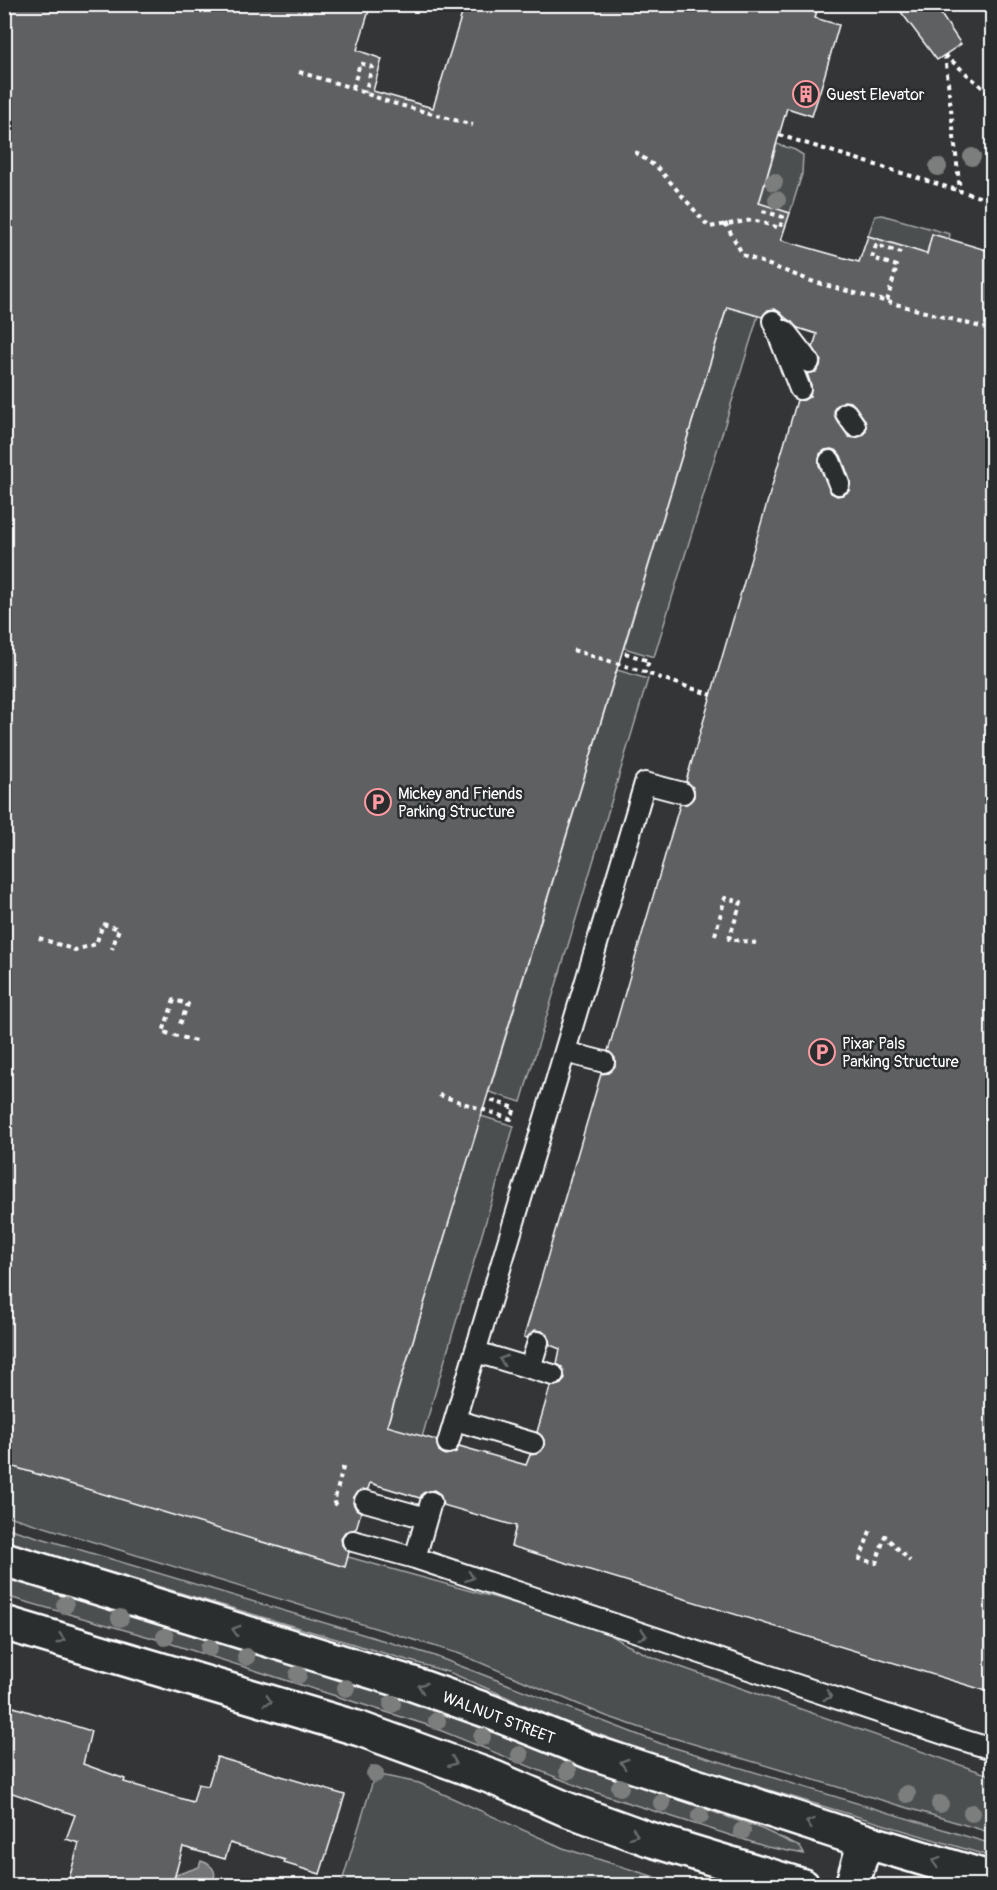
<svg xmlns="http://www.w3.org/2000/svg" width="997" height="1890" font-family="Pangolin,sans-serif">
<style>
.green{fill:#4c4f50;stroke:#a6a7a8;stroke-width:1.5}
.water{fill:#737576;stroke:#abacad;stroke-width:1.5}
.building{fill:#5f6162;stroke:#fff;stroke-width:1.5;fill-rule:evenodd}
.lines{fill:none;stroke-linecap:round;stroke-linejoin:round}
.lane-casing{stroke:#fff;stroke-width:24}
.street-casing{stroke:#fff;stroke-width:38}
.secondary-casing{stroke:#fff;stroke-width:38}
.path{stroke:#fff;stroke-width:4;stroke-dasharray:4.5 4.5;stroke-linecap:butt}
.lane{stroke:#2a2d2e;stroke-width:20}
.street{stroke:#2a2d2e;stroke-width:33}
.secondary{stroke:#2a2d2e;stroke-width:33}
.tree{fill:#7c7e7e}
.oneway{stroke:#6a6c6d}
.labels{text-anchor:middle;stroke-width:5;stroke-linejoin:round;paint-order:stroke}
.poi-label{font-size:16px;fill:#fff;stroke:#2a2d2e;text-anchor:start}
.street-label{font-size:16px;fill:#fff;stroke:#2a2d2e}
</style>
<rect width="100%" height="100%" fill="#333536"/>
<filter id="ink" filterUnits="userSpaceOnUse"><feTurbulence type="fractalNoise" baseFrequency=".0167" numOctaves="2"/><feDisplacementMap in="SourceGraphic" scale="12" xChannelSelector="R" yChannelSelector="G"/><feConvolveMatrix kernelMatrix="1 2 1 2 8 2 1 2 1" color-interpolation-filters="sRGB"/></filter>
<g filter="url(#ink)">
<path class="green" d="M777,144l18,6 8,5 -1,19 -12,39 -31,-9z
M882,215l68,19 -1,5 -17,-4 -9,30 -9,-15 -46,-14 7,-20z
M727,307l31,9 -104,341 -30,-9z
M617,670l31,9 -127,423 -32,-10z
M481,1116l33,10 -102,345 -42,12z
M4,1464l341,102 3,-9 249,69 28,18 27,13 340,119v57l-342,-102 -44,-15 -146,-62 -455,-139z
M4,1527l428,128 230,89 330,100v13l-326,-98 -101,-37 -114,-49 -446,-132z
M4,1576l458,140 78,33 71,27 151,53 38,18 4,7 -37,-7 -182,-58 -158,-64 -274,-87 -148,-42z
M375,1774l44,9 144,65 117,37h-339z"/>
<path class="water" d="M201,1861c13,4 19,14 8,24l-41,1 8,-11 23,-8z"/>
<path class="building" d="M4,4h367l-14,46 25,9 -9,32 60,17 32,-104h354l-4,14 24,7 -16,56 -11,35 -25,-8 -28,95 31,10 -9,27 78,22 9,-26 59,18 5,-20 61,18v1441l-482,-147 5,-20 -73,-21 -3,-11 -6,-4 -11,3 -3,5 -50,-15 -2,6 -11,3 -3,5 -1,6 3,6 5,3 -5,17 -11,3 -4,6 1,7 7,7 -4,15 -341,-103zM727,307l35,10 6,-7 7,-1 23,19 19,6 -4,13 8,13 -1,6 -4,6 -9,1 4,12 -1,11 -6,4h-7l-111,381 8,8v8l-7,7h-7l-72,247 7,7v8l-7,7 -7,1 -77,263 3,1 8,-8 7,1 7,8 1,6 10,4 -3,15 5,3 3,11 -4,6 -11,3 -13,45 7,8v7l-8,7 -6,1 -4,10 -67,-19 -3,6 -11,3 -6,-4 -3,-11 -49,-14zM844,401l7,1 4,4 10,14 1,11 -5,5 -6,2 -6,-1 -13,-18 -2,-6 1,-6zM831,449l6,2 4,5 9,24 -1,11 -6,4 -6,1 -6,-3 -12,-28 1,-11 5,-4z
M895,4h39l27,40 -24,16z
M4,1704l87,27 -8,33 42,15 -1,3 69,20 5,-18 10,2 9,-29 128,38 -25,79 -36,-11 1,-3 -55,-17 -5,16 -42,-12 -11,39h-105l12,-43 -13,-4 9,-24 -71,-25z"/>
<g class="lines">
<defs>
<path id="lane" d="M773,321l27,68
M785,331l24,31
M846,413l9,13
M830,461l9,23
M565,1052l39,10
M476,1352l77,23
M530,1368l8,-26
M455,1420l78,23
M448,1443l197,-660 38,10
M365,1501l61,17
M353,1541l62,17 538,179 39,12
M415,1558l16,-56"/>
<path id="street" d="M852,1886l13,-45"/>
<path id="secondary" d="M4,1559l406,124 81,29 100,40 274,89 127,38
M4,1623l356,106 132,48 74,32 83,30 154,47"/>
</defs>
<use href="#lane" class="lane-casing"/>
<use href="#street" class="street-casing"/>
<use href="#secondary" class="secondary-casing"/>
<path class="path" d="M945,55l15,136 32,10
M945,55l47,41
M299,72l47,14 43,16 84,23
M353,88l7,-25 12,4 -7,26
M779,135l181,56
M635,152l24,17 50,58 44,-7 27,8 3,-11 -24,-7
M725,223l18,32 71,27 178,48
M887,301l10,-35 -25,-8 4,-13 25,8
M573,650l72,22 4,-11 -27,-9
M649,674l63,21
M715,935l10,-37 16,4 -12,37 27,4
M39,938l36,12 21,-6 7,-20 16,5 -7,20
M180,1024l8,-20 -14,-4 -11,32 36,10
M439,1095l72,24 4,-11 -25,-8
M337,1505l-3,-3 10,-38
M870,1531l-10,28 16,4 9,-27 25,25"/>
<use href="#lane" class="lane"/>
<use href="#street" class="street"/>
<use href="#secondary" class="secondary"/>
</g>
<g class="tree">
<circle cx="972" cy="157" r="9"/>
<circle cx="938" cy="167" r="9"/>
<circle cx="774" cy="182" r="9"/>
<circle cx="777" cy="200" r="9"/>
<circle cx="65" cy="1605" r="9"/>
<circle cx="120" cy="1618" r="9"/>
<circle cx="165" cy="1637" r="9"/>
<circle cx="209" cy="1648" r="9"/>
<circle cx="246" cy="1657" r="9"/>
<circle cx="298" cy="1675" r="9"/>
<circle cx="346" cy="1688" r="9"/>
<circle cx="392" cy="1704" r="9"/>
<circle cx="437" cy="1721" r="9"/>
<circle cx="482" cy="1737" r="9"/>
<circle cx="520" cy="1755" r="9"/>
<circle cx="568" cy="1771" r="9"/>
<circle cx="375" cy="1774" r="9"/>
<circle cx="620" cy="1787" r="9"/>
<circle cx="907" cy="1794" r="9"/>
<circle cx="662" cy="1803" r="9"/>
<circle cx="940" cy="1804" r="9"/>
<circle cx="972" cy="1813" r="9"/>
<circle cx="700" cy="1816" r="9"/>
<circle cx="742" cy="1831" r="9"/>
</g>
<defs><path id="oneway-chevron" d="M-2-3.5L2.5 0L-2 3.5" fill="none" stroke-width="1.6" stroke-linecap="round" stroke-linejoin="round" transform="scale(1.5)"/></defs>
<g class="oneway">
<use href="#oneway-chevron" transform="translate(503 1360) rotate(-164)"/>
<use href="#oneway-chevron" transform="translate(470 1577) rotate(19)"/>
<use href="#oneway-chevron" transform="translate(236 1630) rotate(-163)"/>
<use href="#oneway-chevron" transform="translate(643 1635) rotate(18)"/>
<use href="#oneway-chevron" transform="translate(61 1639) rotate(17)"/>
<use href="#oneway-chevron" transform="translate(422 1687) rotate(-160)"/>
<use href="#oneway-chevron" transform="translate(828 1696) rotate(18)"/>
<use href="#oneway-chevron" transform="translate(268 1701) rotate(17)"/>
<use href="#oneway-chevron" transform="translate(453 1762) rotate(21)"/>
<use href="#oneway-chevron" transform="translate(624 1763) rotate(-162)"/>
<use href="#oneway-chevron" transform="translate(810 1823) rotate(-162)"/>
<use href="#oneway-chevron" transform="translate(634 1834) rotate(20)"/>
<use href="#oneway-chevron" transform="translate(936 1862) rotate(-163)"/>
</g>
</g>
<defs>
<symbol id="building-ring" viewBox="-11 -11 22 22"><circle r="9.5" fill="#2a2d2e" stroke="#ff9aa2" stroke-width="1.5"/><path d="M-4-6H4V6H1V3H-1V6H-4ZM-2.5-4.3h1.7v1.8h-1.7ZM.8-4.3h1.7v1.8H.8ZM-2.5-1h1.7V.8h-1.7ZM.8-1h1.7V.8H.8Z" fill="#ff9aa2"/></symbol>
<symbol id="parking-ring" viewBox="-11 -11 22 22"><circle r="9.5" fill="#2a2d2e" stroke="#ff9aa2" stroke-width="1.5"/><path d="M-3.5-5.5H1a3.5 3.5 0 0 1 0 7H-1V5.5H-3.5ZM-1-3.4V-.6H.8a1.4 1.4 0 0 0 0-2.8Z" fill="#ff9aa2"/></symbol>
</defs>
<g fill-rule="evenodd">
<use href="#building-ring" x="791" y="79" width="30" height="30"/>
<use href="#parking-ring" x="363" y="787" width="30" height="30"/>
<use href="#parking-ring" x="807" y="1037" width="30" height="30"/>
</g>
<g class="labels">
<g class="poi-label">
<text x="826" y="100">Guest Elevator</text>
<text x="398" y="799">Mickey and Friends<tspan x="398" dy="18">Parking Structure</tspan></text>
<text x="842" y="1049">Pixar Pals<tspan x="842" dy="18">Parking Structure</tspan></text>
</g>
<g class="street-label">
<text transform="translate(499 1717) rotate(21)" y="6">WALNUT STREET</text>
</g>
</g>
<rect width="997" height="1890" fill="none" stroke="#2a2d2e" stroke-width="24"/>
<rect x="12" y="12" width="973" height="1866" fill="none" stroke="#fff" stroke-width="2" filter="url(#ink)"/>
</svg>
